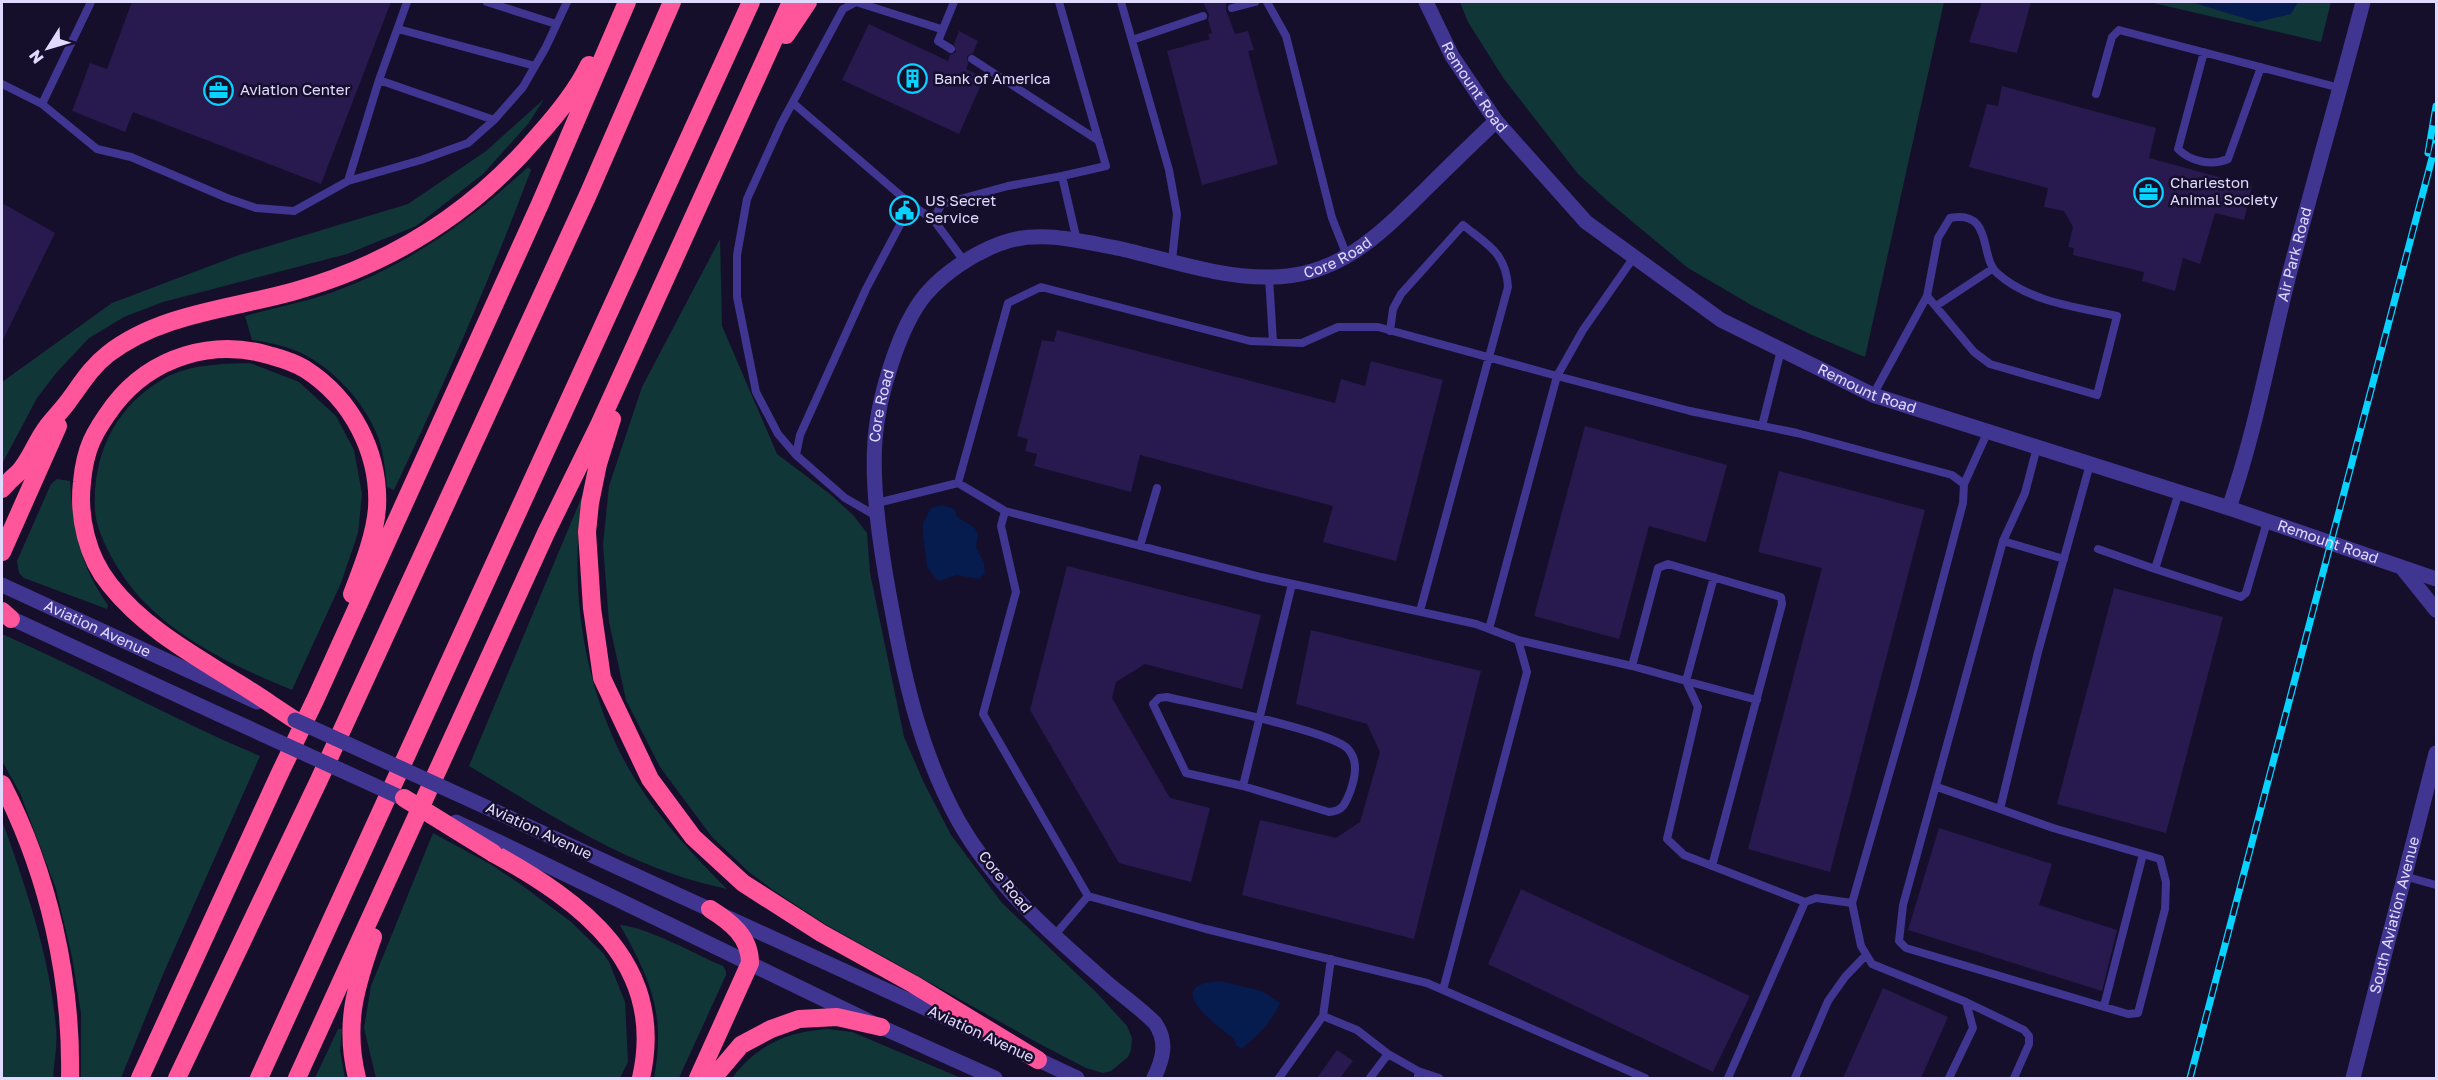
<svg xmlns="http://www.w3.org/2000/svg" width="2438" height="1080" font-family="'Golos Text',sans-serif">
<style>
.green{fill:#113637}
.water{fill:#061b4e}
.building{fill:#28194f}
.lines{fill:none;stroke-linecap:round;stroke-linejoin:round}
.service{stroke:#403590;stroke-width:8}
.minor{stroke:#403590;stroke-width:15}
.tertiary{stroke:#403590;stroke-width:15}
.motorway{stroke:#ff559a;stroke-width:18}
.rail-casing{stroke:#06d3ff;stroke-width:7}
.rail{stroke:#160f2c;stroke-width:4.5;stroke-dasharray:14;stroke-linecap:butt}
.tertiary-bridge{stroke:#403590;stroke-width:15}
.motorway-bridge{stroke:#ff559a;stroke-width:18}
.labels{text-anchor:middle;stroke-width:5;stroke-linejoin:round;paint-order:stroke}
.poi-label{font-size:15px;fill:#e1daff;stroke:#160f2c;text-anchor:start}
.street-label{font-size:15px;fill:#e1daff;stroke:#160f2c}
</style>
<rect width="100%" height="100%" fill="#160f2c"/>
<path class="green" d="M1460,2h484l-79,355 -53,-22 -59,-29 -65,-38 -78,-65 -32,-29 -74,-95 -36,-57z
M2149,2h182l-10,40z
M544,99l-16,25 -45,50 -67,52 -69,28 -184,48 -39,15 -35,21 -32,34 -20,26 -35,66v-82l110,-79 127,-48 169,-51 78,-53z
M528,167l3,3c-41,109 -87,215 -137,320l-7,-3c-2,-16 -3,-35 -9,-50 -13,-35 -47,-71 -81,-86 -15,-6 -30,-9 -45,-11l-7,-24c29,-8 60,-14 88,-24 75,-27 137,-71 195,-125z
M720,239l2,87 55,128 53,40 23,21 14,18 3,40 34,164 20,46 27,52 51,68 95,90 30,33 5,12 -1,12 -3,7 -17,14 -8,2 -17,-5 -48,-25 -213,-119 -52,-34 -23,-17 -38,-36 -52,-70 -34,-67 -17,-78 -6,-77 6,-59 33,-99z
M250,363l49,19 37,34 18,34 8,44 -4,39 -17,50 -49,107c-58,-24 -115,-50 -157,-98 -16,-20 -38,-55 -40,-81 -3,-56 20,-105 70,-133 25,-14 57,-14 85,-15z
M57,479l13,2c3,48 10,85 38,124l-1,4 -83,-31 -5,-5 -2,-12 34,-77z
M583,494c-15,91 0,194 46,275 25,44 62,84 98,120 -95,-19 -176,-74 -258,-123z
M2,634c87,38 170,85 258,122l-96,216 -43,106h-40v-65l-9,-56 -16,-68 -36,-96 -18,-32z
M2,820c24,68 48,136 54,208 2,16 -2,34 -3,50h-51z
M433,833l57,31 30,20 50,37 33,32 6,9 16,40 3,60 -8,16h-244l-12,-50 7,-42z
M620,925c30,3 74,29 103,41l3,5v4l-47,103h-25c12,-63 -3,-98 -34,-153z
M338,1029h4l-2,22 5,27h-30z
M827,1029l25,3 109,46h-229c25,-33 54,-46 95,-49z"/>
<path class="water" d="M2191,2h107l-7,12 -34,8z
M942,505l13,4 2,8 18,11 3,7 -2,12 8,16 1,10 -6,6 -22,-4 -19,6 -11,-14 -4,-33v-11l8,-15z
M1220,981l42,10 18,12c-8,19 -23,33 -39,46l-5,-4 -2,-6c-17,-14 -75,-54 -14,-58z"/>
<path class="building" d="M132,2h259l-70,182 -188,-72 -8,20 -53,-21 18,-48 17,6z
M1203,2h23v8l9,24 13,-3 6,19 -6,1 30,113 -76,21 -35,-134 43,-12 -2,-5 4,-1 -4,-13 1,-5z
M1982,2h49l-14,51 -48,-11z
M869,24l79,37 2,-6 6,-3 -2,-8 5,-13 19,10 -5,12 -6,3 1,8 -2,5 18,9 -25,56 -117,-54z
M2002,86l154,42 -7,30 103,28 -8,34 -29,-7 -15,51 -17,-6 -8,33 -33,-10 2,-9 -71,-17 1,-7 -6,-1 5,-20 -9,-16 -20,-4 4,-19 -79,-21 18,-63 11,2z
M2,203l53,30 -53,109z
M1057,330l278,73 6,-24 24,7 6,-25 72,19 -47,181 -73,-19 10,-36 -193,-51 -9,37 -97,-26 3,-12 -12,-3 3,-12 -11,-3 25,-96 12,2z
M1585,426l142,39 -21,77 -57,-16 -30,113 -85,-23z
M1779,471l146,39 -95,362 -82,-23 74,-281 -64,-16z
M1067,566l194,49 -19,74 -97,-25 -29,18 -4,16 58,100 40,10 -19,74 -72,-19 -89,-153z
M2114,588l109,29 -57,216 -109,-29z
M1311,630l170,41 -67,268 -172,-44 18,-75 76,18 24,-16 20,-70 -13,-28 -71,-20z
M1939,828l113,36 -13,41 78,25 -15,61 -194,-61z
M1521,889l229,107 -37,76 -225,-108z
M1883,988l65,29 -27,61h-78z
M1337,1050l16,11 -13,17h-23z"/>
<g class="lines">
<path class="service" d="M487,2l69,22
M856,2l85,27
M1059,2l47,164 -44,10
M1121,2l48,168 8,44 -5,46
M1267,2l19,34 46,182 15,38
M1232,8l23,-6
M398,29l137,37
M1132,40l71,-24
M951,49l-13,-8 16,-39
M2204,52l-26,97c13,13 34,17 50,10l33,-92
M972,59l127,82
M379,80l115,40
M2,84l40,20 55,45 34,8 96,41 29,10 38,3 54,-30 73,-21 47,-17 26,-23 29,-33 23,-40 21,-45
M2096,94l16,-57 7,-7 221,58
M793,103l121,104
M42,104l49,-102
M348,181l31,-101 28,-78
M933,219l9,-15 66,-18 54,-10 15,65
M1269,277l4,65
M1936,306l56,-37
M1390,331l3,-22 8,-15 62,-69c25,20 43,28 45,62l-88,324
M1873,395l54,-99 11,-58 12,-20c44,-8 29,39 47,55 32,29 80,34 120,43l-20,79 -107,-31 -16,-12 -47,-56
M1762,426l19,-76
M2037,447l-12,46 -22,48 -100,364 -4,36 7,7 222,66 10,-1 27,-104 1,-27 -6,-23 -107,-31 -53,-19 38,-157 52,-188
M796,455l-18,-21 -22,-42 -19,-95v-42l10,-56 34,-75 62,-115 13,-7
M958,483l50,-180 33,-16 209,54 52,2 36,-16h40l179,49 133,35 107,22 155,42 12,9 -1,19 -50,188 -61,212 9,43 11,18 94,38 7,26 -24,50
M1964,484l24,-53
M2179,492l-24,77 86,28 5,-4 21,-71
M877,503l81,-20 47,28 256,66 215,47 42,16 9,32 -84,318
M1005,511l-4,15 15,66 -33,122 105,182 118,33 221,54 218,95
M878,517l-33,-19 -49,-43 4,-20 66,-146 35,-66 13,-16 19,12 31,42
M2003,541l61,18
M1140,546l17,-58
M2098,549l57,20
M1714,577l-28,104 71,19
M1489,629l68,-253 26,-46 51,-73
M1518,640l114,26 54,15 12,26 -31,132 17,16 121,47
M1632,666l26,-98 10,-4 113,33 1,7 -70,262
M1167,697c30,7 166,34 181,52 11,12 7,29 2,43 -5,12 -7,19 -21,20l-86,-26 -57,-13 -33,-69 6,-6z
M1243,786l49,-202
M1937,787l63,22
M2404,876l32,9
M1054,936l34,-40
M1331,959l-8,57 34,14 31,24 -18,24
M1966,1002l58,28 5,6v8l-15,34
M2104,1006l39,-152
M1388,1054l30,17v7
M1418,1071l21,7
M1279,1078l44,-62
M1728,1078l77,-176 11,-4 36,5
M1795,1078l33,-77 17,-24 21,-22"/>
<path class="minor" id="s1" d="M2229,508c26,-75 40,-153 59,-229 24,-93 51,-185 75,-277"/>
<g class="tertiary">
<path id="s2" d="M1426,2l26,54 44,65 90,101 135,98 152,75 356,113 207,71"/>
<path d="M2403,569l33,41"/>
<path id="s3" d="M2,585l255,117"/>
<path d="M2,614l216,100"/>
<path d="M510,818l474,217"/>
<path d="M499,842l382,185 114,51"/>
<path d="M1028,1055l49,23"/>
<path id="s4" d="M1154,1078c9,-19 14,-36 1,-55 -16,-16 -34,-28 -51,-43 -54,-47 -109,-95 -145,-158 -37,-66 -54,-139 -67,-212 -10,-52 -21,-118 -17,-170 3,-42 24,-114 51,-146 19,-22 47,-40 73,-50 37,-15 80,-3 118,4 50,11 102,30 153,29 70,0 111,-44 157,-89 23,-23 46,-45 69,-67"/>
<path id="s5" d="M2353,1078l83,-325"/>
</g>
<path class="motorway" d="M786,35l22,-33
M612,419l-14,45 -8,39 -3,29 5,76 10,70 48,101 43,58 50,46 78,50 92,51 125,76
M2,489c5,-6 10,-11 16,-16 12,-12 18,-32 29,-46 6,-8 14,-16 20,-24 13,-17 23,-35 41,-49 53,-41 124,-45 187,-63 95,-27 177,-78 241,-153 20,-22 40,-46 53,-73
M2,552l56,-126
M2,611l9,8
M295,720c-19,-12 -37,-25 -57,-37 -46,-29 -94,-55 -128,-98 -23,-28 -32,-68 -28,-103 3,-34 12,-50 32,-77 38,-49 100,-67 158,-49 11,3 23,7 33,13 47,30 75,84 72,139 -2,28 -15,60 -25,86
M2,784c46,89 70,194 68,294
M493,853c89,49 174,111 148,225
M140,1078l139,-303 37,-77 224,-494 87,-202
M177,1078l142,-298 268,-583 85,-195
M259,1078l492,-1076
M297,1078l249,-545 53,-108 192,-423
M357,1078c-13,-53 -2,-90 16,-141
M698,1078l52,-115c0,-26 -19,-41 -40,-54
M713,1078l28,-33 30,-16 28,-10 38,-2 44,10"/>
<defs>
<path id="rail" d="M2428,153l8,-47
M2190,1078l246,-935"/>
</defs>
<use href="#rail" class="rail-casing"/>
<use href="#rail" class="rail"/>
<path class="tertiary-bridge" d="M218,714l197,90
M295,720l215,98
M456,822l43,20"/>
<path class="motorway-bridge" d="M404,798l89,55"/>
</g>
<defs>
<symbol id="building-ring" viewBox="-11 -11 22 22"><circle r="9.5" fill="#160f2c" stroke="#06d3ff" stroke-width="1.5"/><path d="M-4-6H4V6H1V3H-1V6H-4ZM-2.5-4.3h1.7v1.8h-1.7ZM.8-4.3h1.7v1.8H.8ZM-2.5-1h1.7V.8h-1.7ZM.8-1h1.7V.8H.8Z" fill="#06d3ff"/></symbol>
<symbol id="office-ring" viewBox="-11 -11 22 22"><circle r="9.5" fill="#160f2c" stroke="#06d3ff" stroke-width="1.5"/><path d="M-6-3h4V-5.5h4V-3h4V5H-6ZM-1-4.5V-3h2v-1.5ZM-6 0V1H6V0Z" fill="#06d3ff"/></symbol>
<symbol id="civic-ring" viewBox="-11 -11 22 22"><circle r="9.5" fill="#160f2c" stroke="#06d3ff" stroke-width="1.5"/><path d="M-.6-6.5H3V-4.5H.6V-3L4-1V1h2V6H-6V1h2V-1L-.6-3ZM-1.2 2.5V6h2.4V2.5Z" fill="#06d3ff"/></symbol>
</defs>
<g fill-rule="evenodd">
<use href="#building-ring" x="896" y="62" width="33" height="33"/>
<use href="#office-ring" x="202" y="74" width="33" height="33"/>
<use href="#office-ring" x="2132" y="176" width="33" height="33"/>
<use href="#civic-ring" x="888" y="194" width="33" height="33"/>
</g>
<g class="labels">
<g class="poi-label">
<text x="934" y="84">Bank of America</text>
<text x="240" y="95">Aviation Center</text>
<text x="2170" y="188">Charleston<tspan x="2170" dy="17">Animal Society</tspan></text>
<text x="925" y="206">US Secret<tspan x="925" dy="17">Service</tspan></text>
</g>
<g class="street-label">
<text dy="5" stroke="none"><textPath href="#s2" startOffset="98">Remount Road</textPath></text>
<text dy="5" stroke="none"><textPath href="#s1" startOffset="262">Air Park Road</textPath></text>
<text dy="5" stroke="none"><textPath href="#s4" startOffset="1328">Core Road</textPath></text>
<text dy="5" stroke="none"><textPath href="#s2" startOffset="602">Remount Road</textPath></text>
<text dy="5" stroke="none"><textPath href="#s4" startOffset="770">Core Road</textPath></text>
<text dy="5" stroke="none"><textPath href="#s2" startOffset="1088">Remount Road</textPath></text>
<text dy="5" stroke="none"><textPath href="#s3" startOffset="105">Aviation Avenue</textPath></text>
<text transform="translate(539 831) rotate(25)" y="5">Aviation Avenue</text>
<text transform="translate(1005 882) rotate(51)" y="5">Core Road</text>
<text dy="5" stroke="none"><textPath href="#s5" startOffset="168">South Aviation Avenue</textPath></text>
<text transform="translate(981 1034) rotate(25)" y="5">Aviation Avenue</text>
</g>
</g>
<rect width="2438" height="1080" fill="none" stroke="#e1daff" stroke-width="6"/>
<g transform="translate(48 48) rotate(233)" stroke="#160f2c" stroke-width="4.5" paint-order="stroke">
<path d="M0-4.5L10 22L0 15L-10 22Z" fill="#e1daff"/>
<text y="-9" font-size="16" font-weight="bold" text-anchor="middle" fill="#e1daff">N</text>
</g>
</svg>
